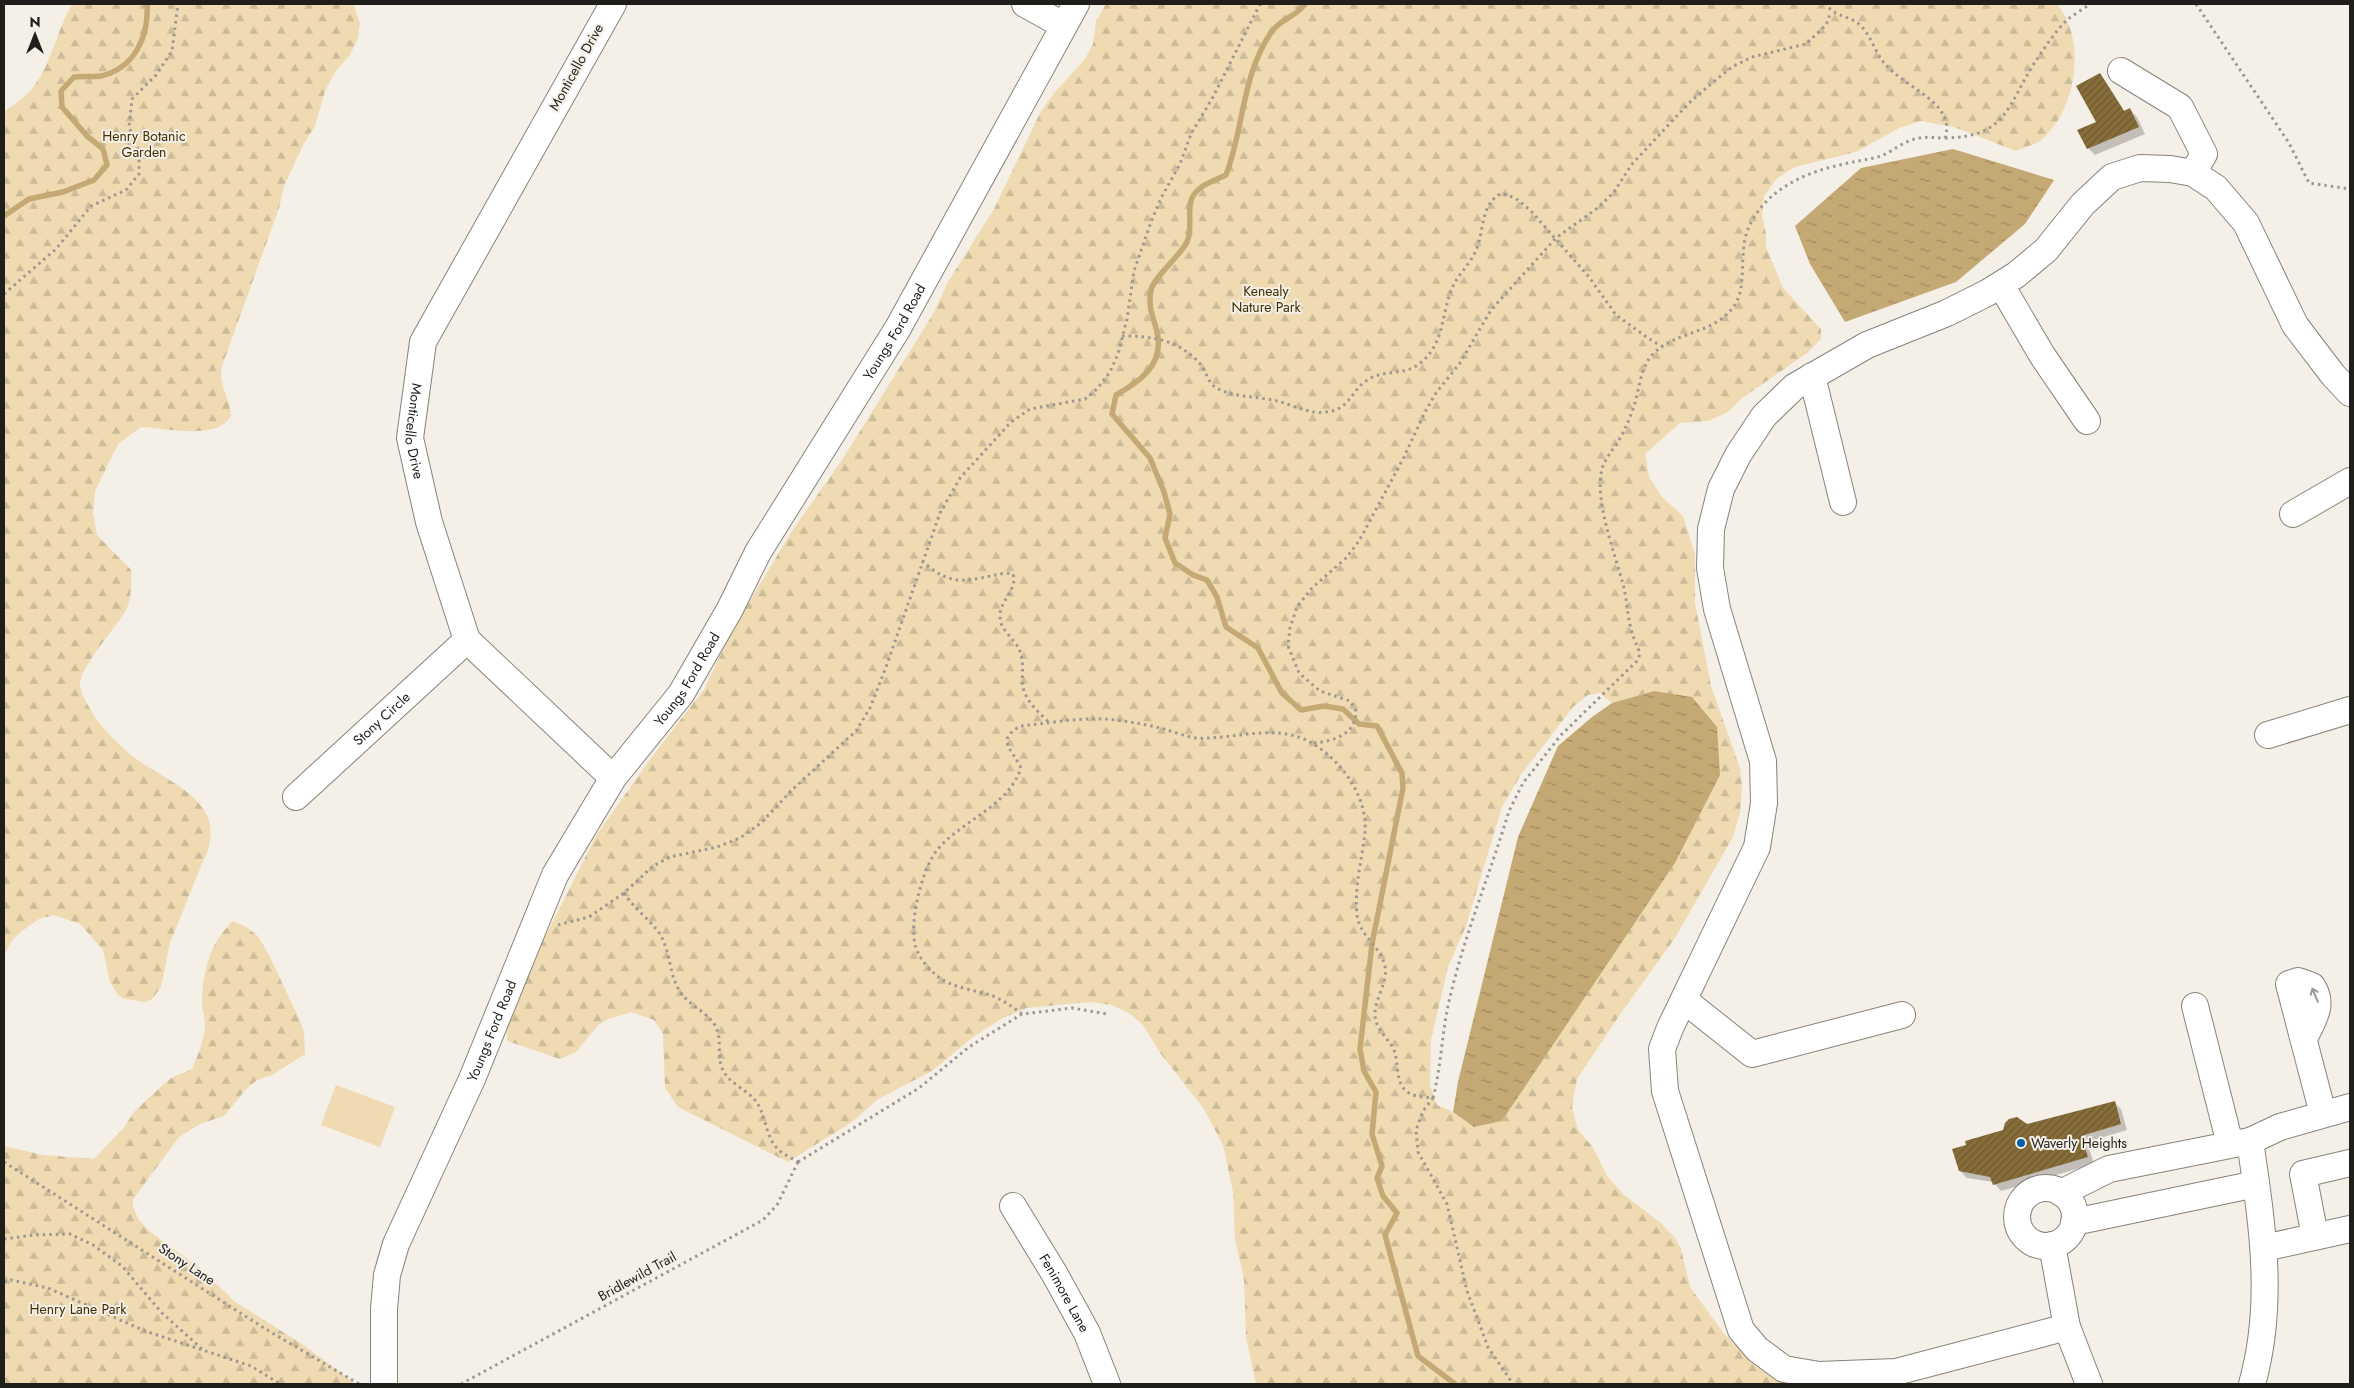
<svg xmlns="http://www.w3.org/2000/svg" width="2354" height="1388" font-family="Jost,sans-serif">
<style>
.green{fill:#efdab2}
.forest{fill:url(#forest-firs);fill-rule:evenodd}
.water{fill:url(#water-ripples)}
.shadow{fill:#0003}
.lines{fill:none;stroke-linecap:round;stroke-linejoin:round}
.stream{stroke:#c5a974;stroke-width:5.5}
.building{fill:url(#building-hatch)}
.minor-casing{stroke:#87837b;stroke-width:28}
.path{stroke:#9b9892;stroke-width:3;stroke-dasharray:2.5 4;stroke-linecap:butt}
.minor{stroke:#fff;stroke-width:26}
.oneway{stroke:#9a9a98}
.poi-dot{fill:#005fac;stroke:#f4efe7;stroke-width:2}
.labels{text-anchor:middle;stroke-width:4;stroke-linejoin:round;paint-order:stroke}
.street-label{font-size:14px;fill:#1f1e1b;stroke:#f4efe7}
.park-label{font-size:14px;fill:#422f02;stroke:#f4efe7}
.poi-label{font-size:14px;fill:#1f1e1b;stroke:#f4efe7;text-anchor:start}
</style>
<defs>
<pattern id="forest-firs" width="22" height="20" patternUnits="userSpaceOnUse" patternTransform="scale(1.25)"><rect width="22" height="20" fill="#efdab2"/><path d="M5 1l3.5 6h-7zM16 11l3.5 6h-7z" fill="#ccbb98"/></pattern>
<pattern id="water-ripples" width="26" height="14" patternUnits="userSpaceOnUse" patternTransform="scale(1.25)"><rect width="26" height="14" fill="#c5a974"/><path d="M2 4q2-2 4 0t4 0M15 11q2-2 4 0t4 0" fill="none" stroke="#9f895e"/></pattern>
<pattern id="building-hatch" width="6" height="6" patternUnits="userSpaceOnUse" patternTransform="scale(1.25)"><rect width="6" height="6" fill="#876d3a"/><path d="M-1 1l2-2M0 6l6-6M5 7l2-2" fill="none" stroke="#6e5930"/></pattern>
</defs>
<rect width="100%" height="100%" fill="#f4efe7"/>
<path class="green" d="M336,1085l59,22 -15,40 -59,-22z"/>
<path class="forest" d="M72,4h281l7,19 -2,15 -8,17 -15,17 -10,19 -10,35 -12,19 -19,41 -5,22 -56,155c-7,20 7,34 8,53 -15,25 -65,12 -90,11l-23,17 -23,47 -2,22 4,22 34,35c1,11 0,28 -4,38 -9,18 -49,60 -47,78 1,9 9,20 13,28 7,12 30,35 42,44 26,20 83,40 75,82 -2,8 -2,14 -7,21l-33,82 -9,44 -9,12 -6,3 -22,-3 -6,-4 -8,-13 -7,-32 -23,-26 -26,-9 -15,4 -17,12 -9,8 -9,16v-843c11,-8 22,-15 30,-26 18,-24 23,-56 38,-82z
M1106,4h951c30,36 20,106 -16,136 -6,5 -17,7 -25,11l-62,-24 -33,-6 -22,7 -43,24 -61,15 -18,11 -13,18 -2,20 4,18v13l17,41 38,41v10l-14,14 -66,46 -13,13 -20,9 -28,2 -35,31 4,23 13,20 21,19 12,38v49l16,83 29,82 2,18 -2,27 -7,24 -58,101 -52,72 -46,69 -5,28 6,23 14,16 15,30 17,19 37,28 14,15 6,11 9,38 35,48 29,27 37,22h-535l-10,-47 -2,-58 -9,-40 -2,-47 -10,-47 -19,-36 -43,-55 -18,-29 -14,-12 -17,-8 -22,-3 -63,6 -26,11 -28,18 -41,34 -54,28 -26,23 -64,40 -110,-55 -13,-19 -2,-54 -9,-14 -23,-8 -23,7 -10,6 -22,27 -16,7 -53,-18v-19l32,-73 57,-113 52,-74 57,-74 25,-54 62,-103 50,-71 91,-146 15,-32 46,-73 47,-98 14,-19 30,-33 8,-15 3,-23zM1654,691l21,172 -173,258 -28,6 -21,-15 -16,-7 -7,-20 1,-45 17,-73 18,-41 36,-119 18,-31 53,-69 15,-12 12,-2 12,10z
M233,921l13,6 12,9 12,21 29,62 5,13 1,22 -33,21 -15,5 -12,10 -21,26 -24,8 -21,13 -42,57 -4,6v7l6,13 10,11 52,38 33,32 71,45 51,38h-352v-238l39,9 51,4 28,-29 13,-19 31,-29 7,-5 19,-8c6,-14 12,-28 13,-44 0,-8 -3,-16 -3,-23 1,-32 8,-59 31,-81z"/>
<path class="water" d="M1953,149l101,31 -29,44 -69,58 -111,40 -35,-58 -15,-38 66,-58z
M1654,691l38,6 25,30 3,48 -45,88 -173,258 -28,6 -21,-15 5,-30 60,-245 40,-91 34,-29 20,-14z"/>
<path class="shadow" d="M2100,75l6,7 19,30 5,-2 7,7 8,17 -50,21 -7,-7 10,-25z
M2114,1102l7,7 6,21 -40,12 7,22 -93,27 -8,-9 -26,-4 -7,-7 44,-40z"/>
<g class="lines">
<path class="stream" d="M1305,4c-8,12 -24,15 -32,26 -31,41 -29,99 -47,145 -8,4 -20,8 -27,14 -17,14 -4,35 -12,53 -7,14 -34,36 -36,48 -4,22 5,30 7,48 4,29 -21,45 -42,57l-4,19 38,44 14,34 6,22 -5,24 10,25 18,12 14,5 10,17 9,30 32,21 24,45 19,17 23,-4 19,3 16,15 18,2 25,47 1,15 -31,156 -12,105 4,22 12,21 -4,42 10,32 -5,12 6,18 14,17 -12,22 33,121 37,28
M4,216l25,-17 34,-7 31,-12 13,-15 -4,-16 -16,-13 -25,-29 -1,-16 13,-14c9,-1 19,0 27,-1 34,-8 48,-40 46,-72"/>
</g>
<path class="building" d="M2100,73l24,38 6,-3 9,19 -52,22 -10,-19 19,-8 -20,-36z
M2115,1101l6,23 -40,12 7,21 -95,28 -3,-8 -31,-6 -7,-22 14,-4 -1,-4 38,-11 2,-7 4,-4 8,-2 10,7z"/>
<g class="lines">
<defs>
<g id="minor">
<path id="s1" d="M613,4l-190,338 -13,96 19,84 38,118 146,138"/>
<path d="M1025,4l38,21"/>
<path d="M2121,71l59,36 24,47 -11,19"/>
<path d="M2001,285l41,70 45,66"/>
<path d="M1812,376l31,126"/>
<path d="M2293,514l57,-33"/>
<path d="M2268,735l82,-25"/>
<path id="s2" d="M296,797l171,-157"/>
<path d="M1684,1000l68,54 150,-39"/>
<path d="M2195,1006l35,138"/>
<path d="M2304,1039c8,-18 21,-34 8,-53l-14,-5 -9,3 34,130"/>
<circle cx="2046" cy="1217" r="29"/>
<path d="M2061,1193l48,-24 141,-28"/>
<path id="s3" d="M1013,1206l41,67 33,60 20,51"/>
<path d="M2074,1222l182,-38"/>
<path d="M2315,1236l-12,-62 47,-11"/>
<path d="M2052,1245l15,82 22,57"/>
<path d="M2264,1248l86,-19"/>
<path d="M2067,1327l-171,45 -77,3 -35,-6 -27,-20 -16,-19 -76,-239 -3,-42 8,-21 87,-181 7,-44 -1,-42 -46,-152 -7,-41 1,-39 10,-40 17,-34 26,-39 30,-29 73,-42 80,-32 40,-20 29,-18 30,-25 37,-46 29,-27 28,-9 30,1 23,4 23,15 30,35 49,102 38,50 17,18"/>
<path id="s4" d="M384,1384v-75l3,-34 9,-31 76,-165 83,-204 58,-97 68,-84 49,-85 28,-57 140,-224 178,-324"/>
<path d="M2252,1384c23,-81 10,-161 -2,-243l30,-14 70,-20"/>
</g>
</defs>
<use href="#minor" class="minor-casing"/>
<path class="path" d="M2196,4l93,139 20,40 41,6
M1945,138c62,-1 62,-32 90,-76 9,-13 21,-32 33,-43 7,-5 15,-10 22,-15
M4,294l52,-45 35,-43 35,-16 13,-16v-23l-10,-24 3,-28 24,-24 16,-24 6,-47
M1122,336c31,0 58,4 79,29 5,6 7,17 14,22 18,11 42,9 62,14 12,3 24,9 37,11 7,1 15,0 22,-2 14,-6 18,-21 30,-29 16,-12 38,-5 53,-17 26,-19 22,-51 34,-78 7,-14 19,-24 24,-38 7,-19 4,-43 23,-54l8,1 10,5 13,11 58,66 27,38 32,23 13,8
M922,561c31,28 45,19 84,12l7,1c5,16 -14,27 -13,43 0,13 14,21 19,32 6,12 2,25 4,38 3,15 17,27 27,36
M1314,743c19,-2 42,-8 42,-32l-6,-10 -30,-10 -21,-18 -11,-27 2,-18 7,-21 14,-18 35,-31 13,-17 44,-82 22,-47 11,-19 24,-30 31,-53 65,-72 43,-31 15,-15 18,-28 56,-60 24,-21 20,-16 20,-10 54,-13 20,-19 5,-13
M624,893c10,16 29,29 37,43 10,18 8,40 20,57 10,14 27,19 35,34 6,13 1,28 6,41 5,14 22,20 32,31 13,14 10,38 25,51 5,5 13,8 19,12
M558,925l31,-8 35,-24 29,-27 17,-9 47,-10 23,-9 21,-15 31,-33 64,-59 14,-23 16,-41 54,-154 20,-35 51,-56 19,-13 55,-10 12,-10 13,-17 8,-18 9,-35 7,-48 17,-49 10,-24 19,-34 11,-30 22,-37 47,-93
M1022,1014c-9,-7 -18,-13 -29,-18 -17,-6 -42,-8 -57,-21 -8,-7 -16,-16 -20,-27 -8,-24 6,-79 21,-98 25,-30 71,-43 84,-82 -9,-19 -26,-29 0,-42 31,-3 64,-10 94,-6 17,2 33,5 49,9 10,3 22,8 33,9 39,2 81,-17 118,7 28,18 53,53 50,88 -3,27 -11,54 -8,82 3,22 23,30 28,51 3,17 -10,32 -10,48 0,16 13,23 19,36 5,13 1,29 11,40 7,7 19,7 28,8l-10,13 -7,19 2,22 29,52 20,87 21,56 25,37
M1433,1098c9,-35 9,-71 18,-105 15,-62 40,-122 58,-182l14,-28 38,-48 76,-74 3,-7c-3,-9 -7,-17 -9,-25 -4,-15 -4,-30 -8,-45 -8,-30 -29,-84 -21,-115 3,-11 11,-19 17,-29 6,-10 10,-20 14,-31 7,-19 6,-41 21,-56 22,-22 61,-19 80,-47 14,-19 4,-53 14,-77 16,-38 55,-56 92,-64 14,-4 28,-5 41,-9 12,-5 22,-14 34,-17 10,-3 20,-1 30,-1 12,-35 -40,-50 -60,-74 -10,-11 -14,-29 -25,-39 -11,-10 -26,-8 -34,-21
M4,1162l260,166 95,56
M798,1162l121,-74 50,-41 53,-33 50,-6 35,6
M4,1239l30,-4 36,-1 23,11 29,21 40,47 40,36
M4,1282l7,-2 37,8 97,43 106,35 29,18
M461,1384l302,-164 14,-15 21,-43"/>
<use href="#minor" class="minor"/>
</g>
<defs><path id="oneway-shaft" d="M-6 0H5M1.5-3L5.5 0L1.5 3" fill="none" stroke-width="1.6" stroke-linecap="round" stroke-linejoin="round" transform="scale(1.25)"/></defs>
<use class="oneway" href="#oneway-shaft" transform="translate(2315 995) rotate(-113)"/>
<circle class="poi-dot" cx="2021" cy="1143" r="5"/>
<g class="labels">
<g class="street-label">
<text transform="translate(576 67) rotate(-61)" y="5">Monticello Drive</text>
<text dy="5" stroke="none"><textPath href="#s4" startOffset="1185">Youngs Ford Road</textPath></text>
<text dy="5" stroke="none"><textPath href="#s1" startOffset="478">Monticello Drive</textPath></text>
<text dy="5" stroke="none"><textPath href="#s4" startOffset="780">Youngs Ford Road</textPath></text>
<text dy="5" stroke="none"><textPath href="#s2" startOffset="116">Stony Circle</textPath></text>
<text dy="5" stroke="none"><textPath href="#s4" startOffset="375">Youngs Ford Road</textPath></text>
<text transform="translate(187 1264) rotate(33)" y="5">Stony Lane</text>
<text transform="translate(637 1276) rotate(-29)" y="5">Bridlewild Trail</text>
<text dy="5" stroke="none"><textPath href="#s3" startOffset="101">Fenimore Lane</textPath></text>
</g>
<g class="park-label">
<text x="144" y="141">Henry Botanic<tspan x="144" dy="16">Garden</tspan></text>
<text x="1266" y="296">Kenealy<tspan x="1266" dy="16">Nature Park</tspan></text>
<text x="78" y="1314">Henry Lane Park</text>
</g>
<g class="poi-label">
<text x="2031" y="1148">Waverly Heights</text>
</g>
</g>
<rect width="2354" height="1388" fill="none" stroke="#1f1e1b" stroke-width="10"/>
<g transform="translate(35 35)" stroke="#f4efe7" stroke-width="4" paint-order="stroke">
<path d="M0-4L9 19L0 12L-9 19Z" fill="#1f1e1b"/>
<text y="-8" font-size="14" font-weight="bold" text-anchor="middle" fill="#1f1e1b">N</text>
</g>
</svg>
